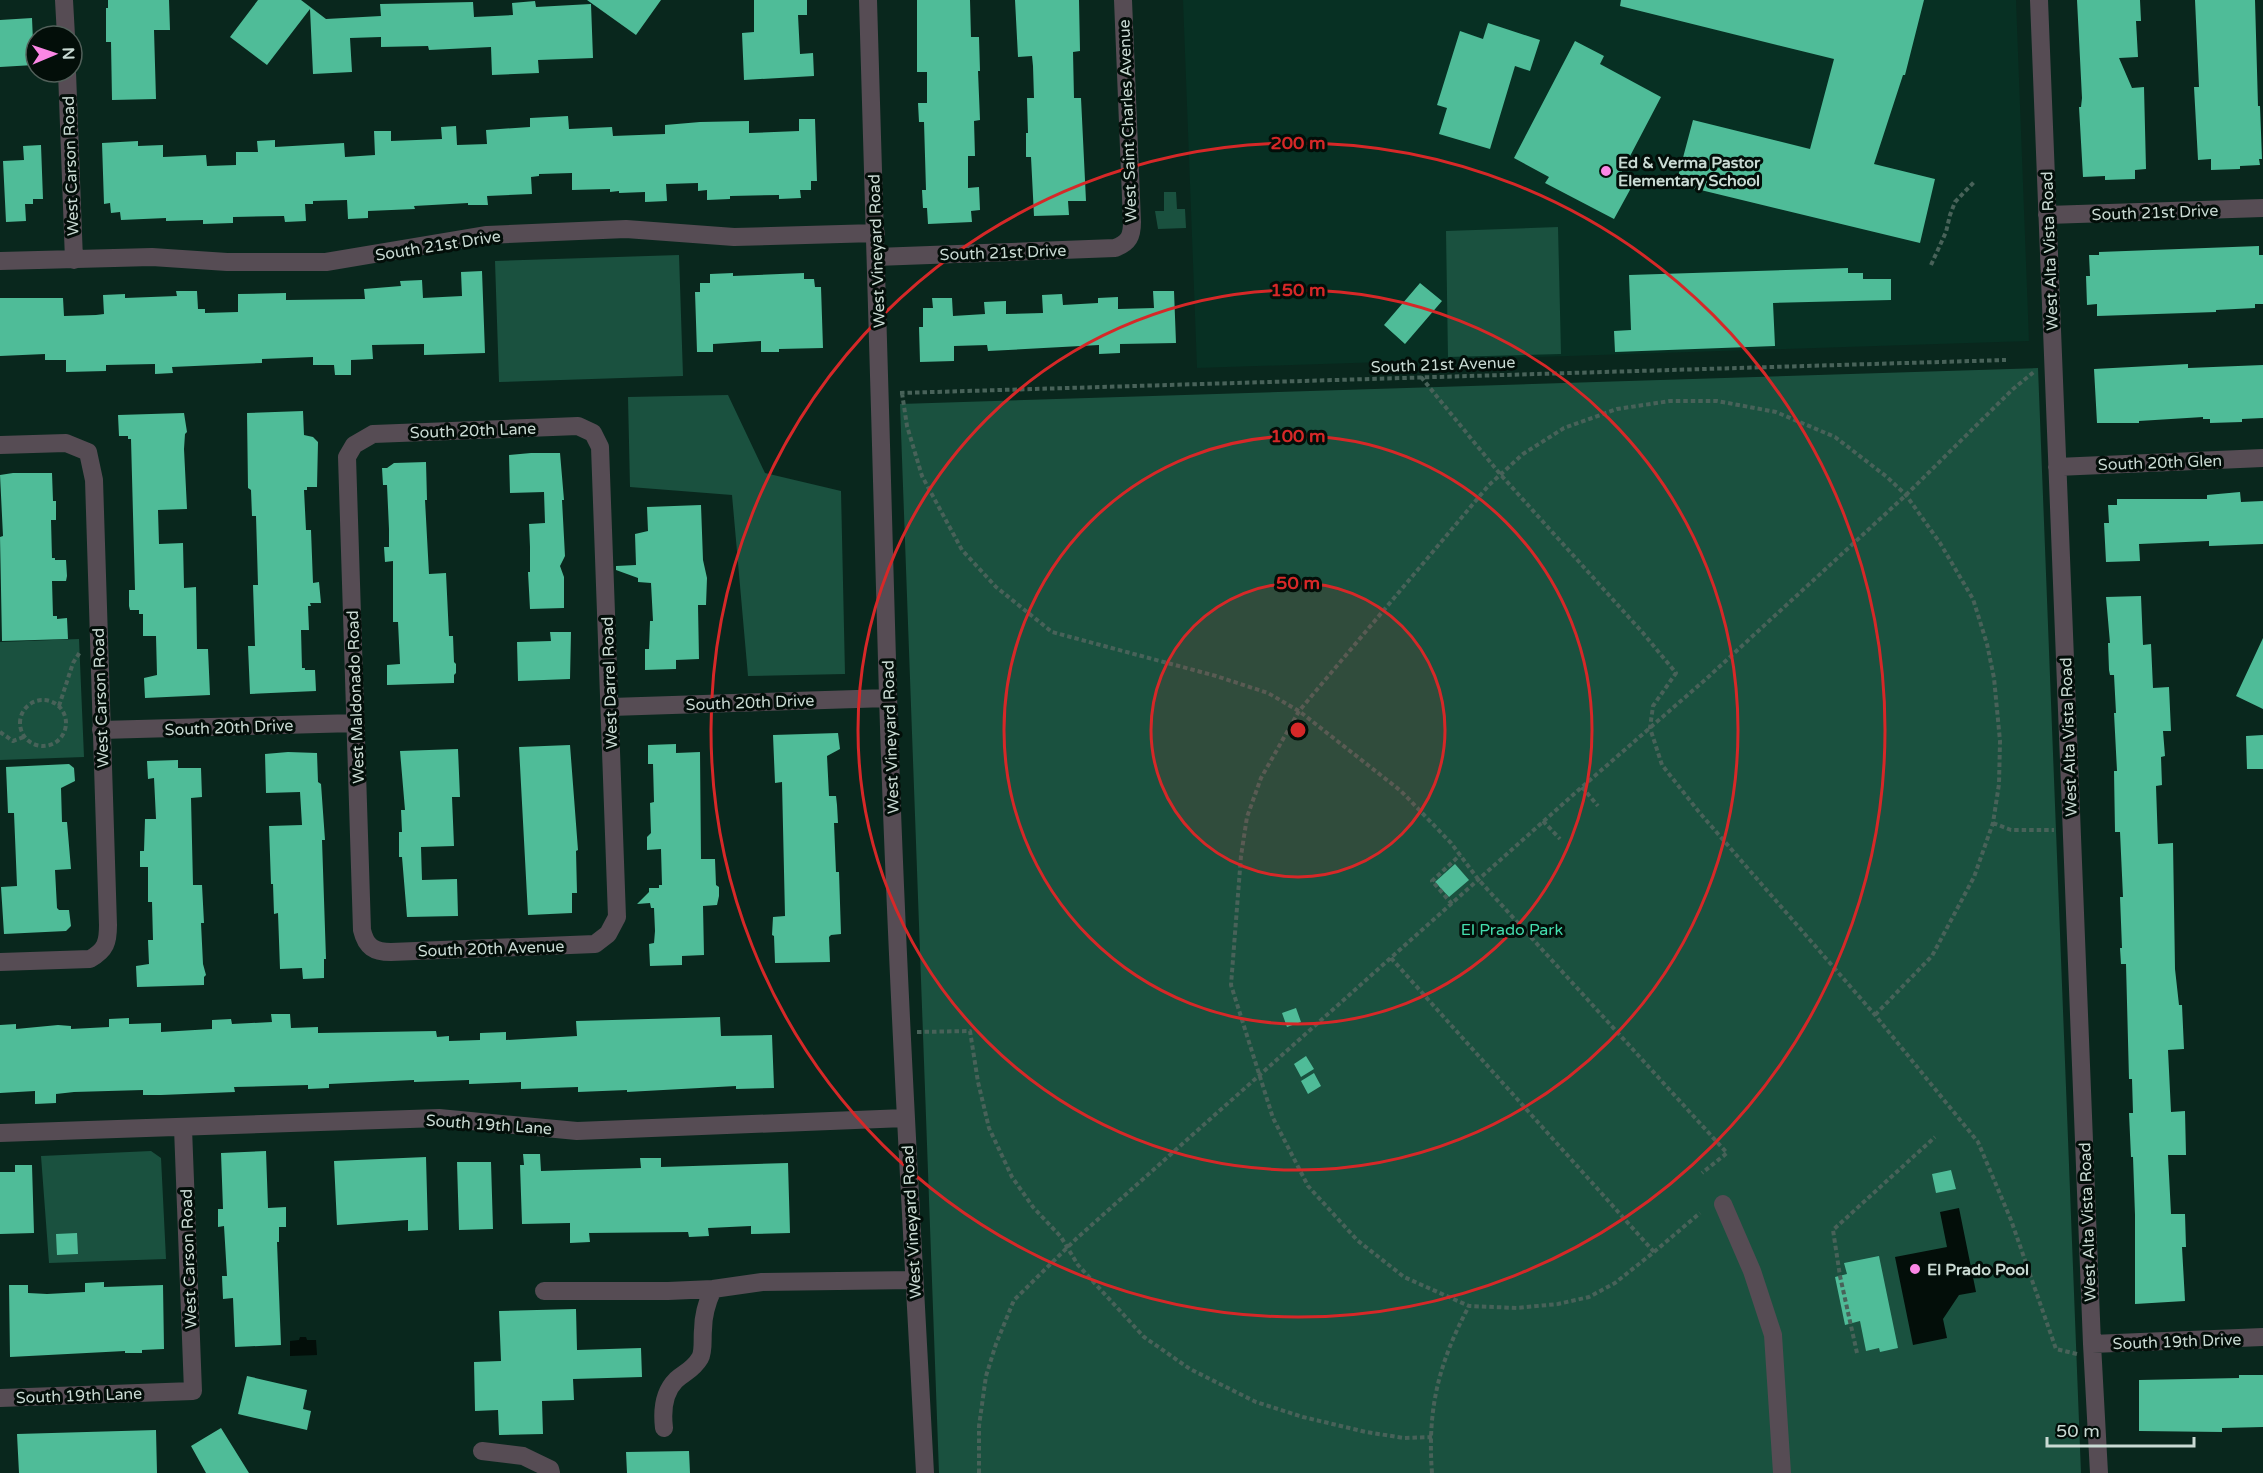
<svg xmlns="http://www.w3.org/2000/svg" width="2263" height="1473" font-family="'Varela Round',sans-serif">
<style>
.built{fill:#073023}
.green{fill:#1a513f}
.water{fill:#030e09}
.building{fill:#4fbc98}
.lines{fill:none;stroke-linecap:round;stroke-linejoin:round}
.path{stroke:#486259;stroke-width:4;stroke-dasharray:4.5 3;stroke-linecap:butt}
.minor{stroke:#564c54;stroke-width:18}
.ring{fill:none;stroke:#d62828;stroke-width:3}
.poi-dot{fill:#fb87e5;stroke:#030e09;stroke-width:2}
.labels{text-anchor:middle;stroke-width:6;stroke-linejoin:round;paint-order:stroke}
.street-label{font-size:16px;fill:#c9dad3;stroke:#030e09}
.poi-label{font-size:16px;font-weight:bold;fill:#c9dad3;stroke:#030e09;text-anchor:start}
.park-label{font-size:16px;fill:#44deae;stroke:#030e09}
.centre{fill:#d62828;stroke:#030e09;stroke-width:3}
.ring-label{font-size:18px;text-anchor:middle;font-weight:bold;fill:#d62828;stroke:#030e09;stroke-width:6;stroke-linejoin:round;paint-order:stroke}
</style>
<rect width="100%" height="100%" fill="#09271d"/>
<path class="built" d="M1183,0h833l13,341 -832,27z"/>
<path class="green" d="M1164,192h12l1,17h8l1,19 -28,1 -3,-18h9z
M1558,227l3,127 -113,3 -2,-126z
M679,255l4,121 -184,6 -4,-121z
M2038,368l43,1105h-1142l-39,-1069z
M728,395l37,78 76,18 4,183 -97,2 -16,-181 -102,-8 -2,-90z
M79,639l5,118 -84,3v-118z
M151,1151l10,7 5,101 -117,4 -8,-107z"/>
<path class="water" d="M1959,1208l17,84 -17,3 -16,24 4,19 -34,7 -18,-88 52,-10 -7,-35z
M300,1337h6l1,3h9l1,15 -27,1v-15l9,-1z"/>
<path class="building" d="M108,0h61l1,30h-16l2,69 -44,1 -1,-58h-5v-34h2z
M258,0h43l25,19 55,-3 -1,-12 93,-2 1,15 39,-2 -1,-12 23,-2 1,6 55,-3 2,54 -55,2 1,13 -47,2 -1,-28 -62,3 -1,-4 -47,1v-10l-31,1 2,34 -39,2 -3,-65 -43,56 -37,-28z
M587,0h74l-25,35z
M754,0h53v15h-9l2,39 13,-1 1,23 -70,4 -2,-47 12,-1z
M917,0h53l1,37h8l1,34h-2l2,49 -6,1 1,35h-7v32l11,-1 1,23 -9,1 1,11 -44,2 -1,-16h-4l-1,-18h4l-2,-68h-5l-1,-19h9v-31h-10z
M1015,0h64l1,51 -7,1 1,46h7l5,103h-18l1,14 -35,1 -3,-59h-5v-24h2l-1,-35h7l-1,-32 -1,-10 -14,1z
M1621,0h303l-19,75h-2l-29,89 61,15 -15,64 -244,-59 17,-64 117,29 24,-90 -214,-53z
M2077,0h63l1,21h-5l2,36 -19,1 13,30 12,-1 2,82 -11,1v9l-30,1v-4l-22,1 -4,-70h2l1,-9z
M2195,0h60l3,106h2l2,53h-3l1,6 -20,1v3l-29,1v-11l-13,1 -4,-73h5z
M32,18l2,47 -34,2v-47z
M1488,23l52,17 -10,31 -15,-5 -25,83 -51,-15 8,-26 -10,-3 23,-74 23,8z
M1575,41l29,15 -4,8 61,33 -44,84 14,7 -17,31 -69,-36 4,-6 -35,-19z
M568,116l1,13 43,-2 1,9 52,-2v-9l35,-3 49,-1v12l50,-2v-12h16l2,62h-6v9h-11l1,8 -22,1v-4l-49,1v3l-23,1v-10l-9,1v-8l-32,1 1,17 -22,1v-10l-26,1v-2l-9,1v-3l-38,1v-17l-33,1v2l-8,1 1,17 -45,2 1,9h-20v-2l-54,3 1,3 -47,2v7l-20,1 -1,-19 -34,1v3h-8l1,17 -21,1 -1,-6 -51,1v6l-30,1v-4l-37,1v-3l-45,2 -1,-8 -9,1 -1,-10 -6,1 -2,-61 36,-2v5l25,-1v12l43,-2 1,11 29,-1v-13h22l-1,-11 18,-1v7l69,-4 1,14 30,-2 -1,-24h17v10l51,-2 -1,-12 15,-1 1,19 30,-1 -1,-14 44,-3v-9z
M41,145l2,54h-10v5h-8l1,17 -20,1 -3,-61 21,-1 -1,-14z
M2259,246v9h4v49h-8v4l-39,2v2l-119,4v-12l-10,1 -1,-29h4l-1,-21h10v-3z
M1848,268v5h15v6h28v21l-118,3 2,43 -160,6 -1,-21 17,-1 -2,-55z
M482,271l3,82 -61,2v-11l-52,1 1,14 -22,1v15h-16l-1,-10h-21v-8l-51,2v4l-90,4 1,6 -18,1v-10l-49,1v6l-40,1v-12h-21v-6l-45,2v-58h63l1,18 32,-1 8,-1 -1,-19 22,-1v4l52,-2 -1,-5h21l1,18h7v4l33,-1v-18l48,-1v7l79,-1 -1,-10 37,-3 -1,-5 22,-1 1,18 39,-2 -1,-24z
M733,273v3l71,-3v6h10l1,8h6l2,61 -44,1v3h-18v-11l-48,3v8h-16l-2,-60h5v-9h10v-9z
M1420,283l22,18 -37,43 -21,-19z
M1153,291h21l2,52 -56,1v9l-21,1v-9l-111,6 -1,-6 -33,1v15l-34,1 -1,-35h4v-19h10l-1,-10h20l1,18 32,-2 -1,-12 22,-1v13l37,-1 -1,-18 20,-1 1,11 35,-2v-5l20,-1v12l36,-1z
M2188,364v4l75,-3v53l-21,1v3l-32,1v-4h-7v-2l-64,4v2h-42l-3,-54z
M303,411l1,24 9,2 5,5 -1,45h-10v3h-3l2,40h5l2,53 6,-1 2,21h-11l1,3h-3l1,24h-8l1,38h3v2h10l1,21 -66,3 -2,-48h7l-2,-61h5l-2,-69h-4l-1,-26 -3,-2 -1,-75z
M184,413l3,19 -2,2 -1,15 3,60 -29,1 1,34 24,-1 1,45 12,-1 1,62h11l2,46 -65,3 -1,-20 13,-3 -1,-39h-13v-22h-4v-4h-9l-1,-4v-16h6l-4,-151h-3v-3h-9l-1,-21z
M531,453h29l4,47h-2l3,56 -5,10 4,11v31l-34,1 -2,-37h2v-25l-1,-23 16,-1 -1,-31 -34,1 -1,-38z
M426,462l1,38h-2l4,74 17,-1 3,63h4l1,26 2,2v9l-2,2v8l-67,2v-20l13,-1 -2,-42h-5v-61l-8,1 -1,-15h5v-18l-2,-44h-4l-1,-17h5l7,-5z
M13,473h39l1,28h3v19h-5l1,38h3v2h11l1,16 -1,5h-14l1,35h4v3l10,-1 1,21 -66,2 -2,-104 3,-1 -3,-61z
M2240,492l1,10 22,-1v43l-54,2v-5l-70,3 1,17 -34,1 -2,-39h5l-1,-18h9v-6h90v-4z
M701,505l2,55 4,18 -1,27h-8l1,54 -23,1v9l-31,1v-21h4l1,-28h3l-2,-38 -13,-1v-4l-22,-8v-4l20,-1 -1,-31 13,-3 -1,-24z
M2141,596l2,49 8,-1 2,44 16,-1 2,44h-8l2,25 -4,1 1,28 -6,1 2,58 15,-1 2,126 4,36h3l2,44 -16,1 3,62 14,-1 1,44h-18l3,59h14l1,33h-4l3,54 -50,3v-89l-2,-58h-2l-2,-44h4l-1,-34h-3l-3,-115h-5l-1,-16h2l-2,-51h3l-3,-65h-5l-1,-61h3l-3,-58h2l-2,-38h-4l-1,-5 -1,-27h2l-4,-46z
M550,632h21l-1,47 -52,2 -1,-39 34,-1z
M2263,638v71l-27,-13z
M838,733l2,16 -13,7 2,40h7l1,9 1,18h-4l2,49h3l2,62 -10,1 -2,2 1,25 -55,1 -1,-27 -2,-1 1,-18 12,-1 -3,-134 -7,1 -2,-48z
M2263,735v34h-16l-1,-33z
M676,744v9l24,-1 1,107h14l1,26 3,2v9l-2,9 -14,1 1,49 -22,1v9l-32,1 -1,-22 5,-1 1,-12 -1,-23h-3l-1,-5 -13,1 12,-12v-4h10v-3h3l-1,-36 -14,1v-13l4,-4 -1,-30 4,-1 -1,-38h-5v-19z
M570,745l8,105 -2,1 1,42h-5v20l-44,2 -9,-168z
M458,749l2,48h-8l2,49 -33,1 1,33 35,-1 1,37 -51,1 -5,-60h-3v-25h3l-1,-22h4l-5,-59z
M288,752l29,1 1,29 3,2 4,56h-3l4,119h-2v19l-21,1 -1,-11 -22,1 -2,-56 -4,1 -1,-30h-2l-2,-58 33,-1 -2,-33 -34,1 -1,-39z
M178,760v8h23l1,29 -11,1 2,87h9l2,38h-3l2,41 3,11 -2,2v8l-67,2 -1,-21 13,-2 -1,-24h5l-1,-38h-4v-35h-8v-16h4l1,-32h11l-2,-41 -6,1 -1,-18z
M69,764l5,4 1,13 -14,7 1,34h5l4,47 -16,1 2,38 2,2h10l2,16 -5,5 -62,3 -3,-47 16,-1 -3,-73h-6l-2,-46z
M1455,864l14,16 -20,17 -14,-15z
M1296,1008l5,14 -14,5 -5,-14z
M271,1014h19l1,14 27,-1v6l118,-2 1,6 12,-1v5l31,-1v-7l26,-1v8l71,-4 -1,-15 144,-4 1,19 51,-1 2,53 -38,1v-3l-109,6v-2l-49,2v-5l-57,2v-7l-52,2v-4l-55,2v-2l-85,4v4l-21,1v-4l-74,2 1,5 -74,3h-18v-5l-69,2 -18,2v9l-21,1v-13l-35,2v-68l16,-1v5l42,-4 13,1v3l38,-2v-8l20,-1v6l32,-1v9l51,-3v-9l19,-1 1,5 40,-2z
M1306,1056l8,13 -13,8 -7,-13z
M1314,1073l7,13 -13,8 -7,-13z
M266,1151l2,57 18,-1v20h-7v15h-2l4,103 -46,2 -2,-49 -10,1 -1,-23h5l-3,-50 -6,1v-18h5l-2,-56z
M523,1154h17l1,17 100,-3 -1,-10h21v9l127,-4 2,70 -39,1v-8l-43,2 1,8 -20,1 -1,-5 -99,1 1,9 -20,1v-20l-48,1 -2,-59h4z
M426,1157l2,73 -20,1v-11l-71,5 -3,-64z
M457,1162h34l2,67 -34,1z
M15,1165h17l2,68 -34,1v-62h15z
M1951,1170l5,19 -20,4 -4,-19z
M77,1233l1,21 -21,1 -1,-21z
M1879,1256l19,92 -18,4 -1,-4 -13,3 -6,-30 -15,4 -10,-48 12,-3 -3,-11z
M104,1282v5l59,-2 1,64 -22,1v3h-17v-2l-115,6 -1,-72h19v8l19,1 38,-2v-9z
M576,1309l1,41 64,-2 1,29 -69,2 1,21 -32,1 1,33 -44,1 -1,-25 -23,1 -1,-49 27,-1 -2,-50z
M2239,1375h24v52l-41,1v4l-83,-1v-51l100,-2z
M247,1376l60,14 -4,19 8,2 -4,19 -69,-16z
M221,1428l28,45h-43l-15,-27z
M156,1430l1,43h-138l-2,-39z
M689,1451l1,22h-63l-1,-21z"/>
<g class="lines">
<path class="path" d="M1931,265l15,-33 4,-17 5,-13 19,-20
M1421,377l79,97 143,159 33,40 -23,33 -3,22 12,37 37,47 176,203 103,127 33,78 45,129 21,5
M900,393l1106,-33
M902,393l5,33 15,50 40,74 34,37 56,45 164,44 52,17 31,18 102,80 50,52 27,36 249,274 -25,20
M20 723a23 23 0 1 1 46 0a23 23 0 1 1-46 0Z
M59,706l14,-43 7,-11
M0,732l13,9 11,-4
M1582,787l16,19
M1543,821l17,18
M1993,823l18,7h43
M1452,904l-20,-23 28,-26
M1391,958l263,294 -39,31 -26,14 -31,7 -41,4 -48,-2 -65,-29 -47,-37 -49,-54 -35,-68 -42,-133 10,-129 6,-39 14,-39 38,-67 190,-226 34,-31 41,-26 53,-19 53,-8h47l59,11 59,25 52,40 19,18 34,48 33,56 14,45 7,34 6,63 -1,43 -6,39 -19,54 -42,79 -57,59
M917,1032l53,-1 8,51 11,46 23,49 21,30 28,30 17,28 66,72 46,32 66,33 47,15 63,15 38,6 29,-1
M1654,1252l46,-39
M1857,1353l-17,-77 -7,-46 102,-93
M979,1473v-47l7,-50 10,-32 18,-44 62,-61 506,-452 124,-108 200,-184 107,-106 22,-18
M1432,1473c-5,-64 7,-111 37,-167"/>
<path class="minor" d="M64,0l2,36
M868,0c8,232 13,464 20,696 8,259 23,518 37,777
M2039,0l53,1344 7,129
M67,72l7,188
M2047,215l216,-7
M876,257l239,-9c14,-5 17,-12 17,-26l-9,-222
M0,261l152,-4 75,5h99l161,-27 139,-6 108,8 142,-4
M578,426l15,7 7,14 17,470 -9,17 -13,10 -204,8c-17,0 -25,-5 -29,-22l-15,-473 7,-12 19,-11z
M0,445l66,-2 22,9 6,28 14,445c0,17 -2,25 -18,34l-90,3
M2057,467l206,-9
M611,707l277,-9
M101,730l255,-7
M0,1133l439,-15 138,13 328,-13
M1723,1204l29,67 21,64 9,138
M544,1291h124l45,-2 49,-7 152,-2
M2092,1344l171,-7
M0,1398l193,-7 -10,-263
M664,1428c-2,-17 -1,-35 12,-48 9,-8 17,-10 24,-22 4,-7 2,-20 3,-28 0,-15 4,-28 10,-41
M482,1451l41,5 27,13 1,4"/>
</g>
<circle cx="1298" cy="730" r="147" fill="#d62828" fill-opacity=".12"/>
<g class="ring">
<circle cx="1298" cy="730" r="147"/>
<circle cx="1298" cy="730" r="294"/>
<circle cx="1298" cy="730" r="440"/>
<circle cx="1298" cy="730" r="587"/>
</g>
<g class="poi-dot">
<circle cx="1606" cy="171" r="6"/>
<circle cx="1915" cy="1269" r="6"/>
</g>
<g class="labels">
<g class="street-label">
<text transform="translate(1127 121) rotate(-92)" y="6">West Saint Charles Avenue</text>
<text transform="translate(70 166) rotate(-92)" y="6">West Carson Road</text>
<text transform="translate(2155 212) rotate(-2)" y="6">South 21st Drive</text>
<text transform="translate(438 245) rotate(-9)" y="6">South 21st Drive</text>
<text transform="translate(876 251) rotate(-92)" y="6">West Vineyard Road</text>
<text transform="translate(2049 251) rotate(-92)" y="6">West Alta Vista Road</text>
<text transform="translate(1003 252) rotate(-2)" y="6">South 21st Drive</text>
<text transform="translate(1443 364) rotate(-2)" y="6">South 21st Avenue</text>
<text transform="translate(473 430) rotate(-2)" y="6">South 20th Lane</text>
<text transform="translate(2160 462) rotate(-2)" y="6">South 20th Glen</text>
<text transform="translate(609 683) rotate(-92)" y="6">West Darrel Road</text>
<text transform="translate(355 697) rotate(-92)" y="6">West Maldonado Road</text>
<text transform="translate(100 698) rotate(-92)" y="6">West Carson Road</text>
<text transform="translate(750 702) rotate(-2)" y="6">South 20th Drive</text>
<text transform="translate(229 727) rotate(-2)" y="6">South 20th Drive</text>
<text transform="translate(890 737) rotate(-92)" y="6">West Vineyard Road</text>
<text transform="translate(2068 737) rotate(-92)" y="6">West Alta Vista Road</text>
<text transform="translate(491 948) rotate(-2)" y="6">South 20th Avenue</text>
<text transform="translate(489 1124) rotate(4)" y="6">South 19th Lane</text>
<text transform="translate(911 1222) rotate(-93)" y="6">West Vineyard Road</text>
<text transform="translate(2087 1222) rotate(-92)" y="6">West Alta Vista Road</text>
<text transform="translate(188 1259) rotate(-92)" y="6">West Carson Road</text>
<text transform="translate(2177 1341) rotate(-2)" y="6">South 19th Drive</text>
<text transform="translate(79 1395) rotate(-2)" y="6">South 19th Lane</text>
</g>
<g class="poi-label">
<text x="1618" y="168">Ed &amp; Verma Pastor<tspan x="1618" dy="18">Elementary School</tspan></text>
<text x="1927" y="1275">El Prado Pool</text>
</g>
<g class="park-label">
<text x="1512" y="935">El Prado Park</text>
</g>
</g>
<circle cx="1298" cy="730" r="9" class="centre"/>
<g class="ring-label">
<text x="1298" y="149">200 m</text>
<text x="1298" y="296">150 m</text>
<text x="1298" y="442">100 m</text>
<text x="1298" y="589">50 m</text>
</g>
<g transform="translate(54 54) rotate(88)"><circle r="28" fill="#030e09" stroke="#52605a" stroke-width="1.5"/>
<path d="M0-4.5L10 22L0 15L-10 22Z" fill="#fb87e5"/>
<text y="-9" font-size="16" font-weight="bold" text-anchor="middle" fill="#c9dad3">N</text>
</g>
<path d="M2047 1437v9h147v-9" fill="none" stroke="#c9dad3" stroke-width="3"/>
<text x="2056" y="1437" font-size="18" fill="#c9dad3" stroke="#030e09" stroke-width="4.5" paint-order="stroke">50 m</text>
</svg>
